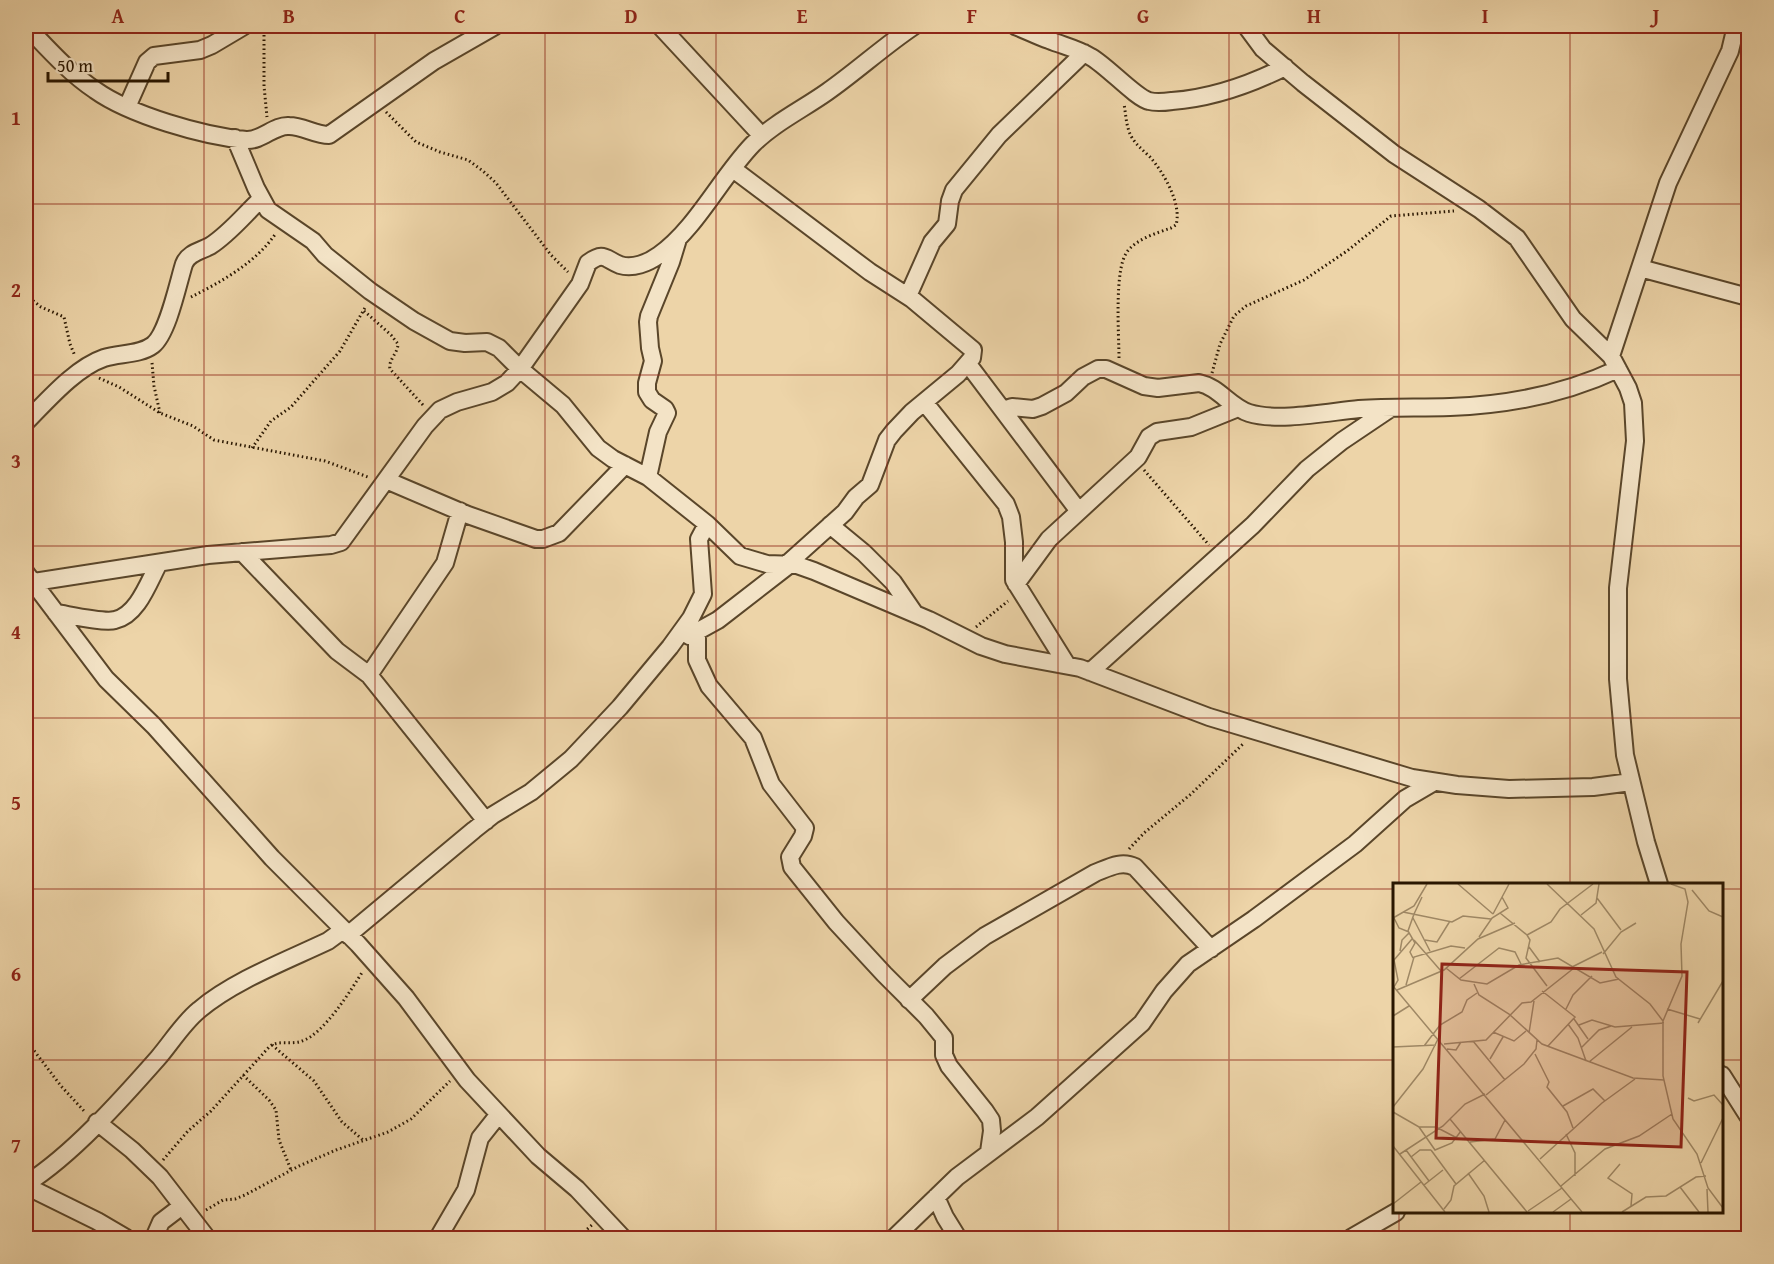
<svg xmlns="http://www.w3.org/2000/svg" width="1774" height="1264" font-family="'Gentium Book Plus',serif">
<style>
.lines{fill:none;stroke-linecap:round;stroke-linejoin:round}
.minor-casing{stroke:#5a462a;stroke-width:20}
.path{stroke:#291600;stroke-width:3;stroke-dasharray:1.5 3;stroke-linecap:butt}
.minor{stroke:#f3e3c6;stroke-width:16}
.grid{fill:none;stroke:#8f2418;stroke-width:1.5;stroke-opacity:0.55}
.inset-road{fill:none;stroke:#9f8865;stroke-width:1.5}
.view{fill:#8f2418;fill-opacity:0.15;stroke:#8f2418;stroke-width:3}
.inset-edge{fill:none;stroke:#291600;stroke-width:3}
.neatline{fill:none;stroke:#8f2418;stroke-width:2}
.grid-label{font-size:20px;text-anchor:middle;font-weight:bold;fill:#8f2418}
</style>
<rect width="100%" height="100%" fill="#edd4a8"/>
<filter id="stains"><feTurbulence type="fractalNoise" baseFrequency=".00333" numOctaves="4"/><feColorMatrix values="0 0 0 0 .2 0 0 0 0 .09 0 0 0 0 .02 0 0 0 .5 -.17"/></filter>
<radialGradient id="worn" r=".72"><stop offset=".6" stop-color="#630" stop-opacity="0"/><stop offset="1" stop-color="#630" stop-opacity=".3"/></radialGradient>
<g class="lines">
<defs>
<path id="minor" d="M660,26l102,110
M1015,26c11,4 22,10 34,14 15,6 29,9 42,17 16,9 45,41 58,44 7,2 16,1 23,0 40,-3 77,-16 113,-34
M1246,26l17,23 40,34 91,71 85,55 38,29 56,81 38,37 17,32 5,15 2,38 -17,147v91l7,76 21,87 13,42
M31,31c20,21 40,43 64,59 35,25 108,46 151,50 16,1 28,-15 43,-14 14,0 26,9 40,9l105,-74 61,-35
M127,107l20,-45 7,-6 46,-6 12,-5 32,-19
M235,138l21,50 12,22 45,31 12,14 45,36 44,30 36,20 15,2 22,-1 12,6 21,21 43,36 35,43 15,11 35,18 59,47 33,32 27,8 30,1 17,6 115,49 52,26 24,8 75,14 129,49 203,61 45,7 52,4 84,-2 38,-5
M733,169l137,103 42,27 61,51 -1,8 -14,16 -46,38 -18,19 -7,9 -17,45 -14,12 -11,15 -59,53
M1640,268l108,29
M908,296l24,-54 15,-18 3,-23 4,-11 45,-55 85,-82
M1611,356l57,-173 62,-132 6,-25
M968,364l110,146
M925,403l81,101 5,13 3,25v38l53,85
M1003,410l9,-3 21,2 9,-3 24,-13 17,-16 15,-8h8l38,17 14,2 41,-5c20,4 31,24 50,30 29,9 79,-1 110,-4 30,-2 61,-1 91,-2 59,-2 115,-13 168,-38
M26,422c21,-21 49,-54 78,-64 15,-5 36,-3 49,-13 15,-12 25,-62 31,-81 4,-11 17,-13 26,-18 19,-12 34,-31 51,-47
M648,477l10,-45 9,-19 -2,-4 -13,-9 -5,-8v-9l6,-22 -3,-13 -2,-26 1,-6 22,-54 7,-23
M386,480l82,35 68,24h7l16,-6 66,-68
M830,525l34,28 29,29 22,32
M242,552l95,99 32,24 117,146
M26,573l80,106 48,47 118,132 86,86 48,54 61,82 71,76 39,33 46,49
M34,582l174,-27 123,-10 10,-3 84,-116 15,-16 17,-8 35,-10 15,-9 13,-14 60,-85 8,-21c16,-12 17,-4 32,2 13,4 28,-2 39,-10 37,-26 62,-78 94,-111 21,-21 50,-35 74,-52 30,-21 57,-46 87,-66
M1016,584l33,-45 89,-82 11,-20 8,-5 34,-5 47,-19
M56,613c13,2 48,10 59,7 23,-5 34,-39 44,-57
M697,631v29l12,26 44,52 18,46 34,44 -2,8 -13,21 2,10 44,55 48,52 42,42 18,22v17l5,11 36,45 6,9 1,11 -3,21
M689,636l29,-16 71,-55
M1090,672l163,-147 54,-56 35,-28 49,-33
M369,675l76,-112 15,-52
M348,935l126,-105 19,-15 38,-23 40,-33 49,-52 50,-60 21,-29 12,-24 -4,-55 8,-15
M909,1000l36,-34 40,-30 110,-63c13,-5 26,-13 40,-6l76,82
M1722,1075l26,41
M97,1122l35,28 28,27 47,61
M26,1184c46,-29 95,-84 132,-126 13,-15 25,-35 41,-48 34,-29 89,-50 129,-69l15,-11
M26,1186l71,35 29,17
M936,1197l9,20 13,21
M154,1238l7,-16 21,-16
M438,1238l28,-48 14,-52 19,-24
M894,1238l63,-61 80,-60 105,-94 22,-32 24,-27 66,-45 101,-75 50,-45 29,-17
M1351,1238l45,-26"/>
</defs>
<use href="#minor" class="minor-casing"/>
<path class="path" d="M264,26v60l3,31
M386,112l30,30 24,10 28,8 15,11 13,12 55,72 17,17
M26,295l15,12 23,10 6,27 5,12
M191,297c30,-15 66,-35 85,-64
M364,311l27,24 7,9c0,9 -10,16 -8,25l33,36
M1119,358c0,-23 -5,-89 8,-106 9,-13 30,-19 44,-24l5,-3c6,-21 -12,-52 -26,-68 -7,-7 -14,-12 -19,-21 -5,-10 -5,-21 -7,-32
M152,363l2,23 6,27
M1212,373l8,-29 14,-28 12,-10 58,-26 43,-29 44,-35 63,-5
M99,378l20,9 41,26 33,13 21,14 111,21 43,16
M252,448l19,-27 20,-14 49,-56 26,-45
M1144,470l65,75
M976,627l32,-26
M1129,849l15,-16 47,-39 52,-50
M26,1040l35,46 24,26
M272,1045l42,36 28,41 21,18
M243,1075l26,25 7,10 3,30 12,30
M163,1160l25,-29 23,-20 59,-65c9,-6 22,-1 32,-5 22,-7 49,-51 61,-70
M206,1210l17,-10 12,-1 10,-4 54,-29 37,-16 52,-18 23,-13 39,-38
M577,1238l15,-13"/>
<use href="#minor" class="minor"/>
</g>
<path class="grid" d="M204,26v1212M375,26v1212M545,26v1212M716,26v1212M887,26v1212M1058,26v1212M1229,26v1212M1399,26v858M1570,26v858M26,204h1722M26,375h1722M26,546h1722M26,718h1722M26,889h1368M1722,889h26M26,1060h1368M1722,1060h26M1399,1212v26M1570,1212v26"/>
<g transform="translate(1393 883)">
<rect width="330" height="330" fill="#edd4a8"/>
<path class="inset-road" d="M65,1l35,30M154,1l47,45 22,48 34,27 13,17v55l10,43 24,35 11,34 15,20M299,7l17,21 14,6M204,15l24,32M10,29l49,10 11,-6 28,3M107,30l27,22 3,5 -4,18 21,28M21,31l8,-17M100,31l16,-30M188,32l15,-12 3,-19M0,35l21,-12 13,-22M1,35l5,10 10,4M20,35l17,33M134,52l24,-13 9,-13 33,-25M86,54l13,-19 16,-10 -6,-11M21,57l27,31M32,57l12,2 13,-21M136,64l11,15M7,68l2,-11 7,-7M210,71l18,-22 15,-9M20,75l-3,-6 5,-9 -7,-12 6,-17M179,84l30,-15M53,85l15,12 26,4 32,-19 39,-7 42,25 19,-4M66,96l40,-31 16,4 6,12M81,101l5,11 30,19 33,30 91,34 31,2M13,102l8,-28 37,-11 14,2M0,103l189,226M1,104l4,-7 -4,-20 18,-21M4,107l47,-20 34,-31 37,-16M149,108l33,26 -27,29M173,126l7,-14 19,-19M274,126l33,10M0,133l16,-10M181,136l14,20M270,138l19,-45 -1,-32 7,-42 -3,-13 -14,-5M305,140l25,-42M175,141l10,14 8,23M186,142l13,-5 23,7 49,-4M100,149l21,9 12,-10M136,150l5,-32M80,158l32,39M51,161l42,-4 36,-37 9,-1 43,-34M31,163l16,-21 22,-13 5,-12 10,-7M0,164l43,-2M188,165l18,-18 12,-4M54,166l9,1 5,-8M142,171l14,28 -2,5 20,25 6,16M97,176l13,-22M196,179l43,-35M93,212l38,-31 12,-15 1,-9M295,215l6,3 20,-6 9,10M170,223l30,-17 12,12M0,224l30,-38 15,-30M0,229l26,15h17l21,11M57,236l77,93M26,244l16,23 17,-7 9,-12M173,251l9,19v23M77,259l25,-3 10,-19M0,263l52,66M13,267l23,31M38,267l25,34M7,271l43,-28 22,-22 20,-10M18,274l9,-7h11M147,276l62,-56 33,-24M308,280l22,-45M227,281l-12,14 24,16 -1,12M75,290l16,23 5,16M31,302l19,-15M168,303l44,-37 34,-13 33,-22M287,304l19,25M314,306l1,23M0,321l28,-22M51,326l7,-9 3,-14 31,-26M135,328l34,-23M160,329l18,-13M229,329l24,-15 20,-1 30,-19 10,-1"/>
<path class="view" d="M49,81l245,8 -6,175 -245,-9z"/>
<rect width="330" height="330" class="inset-edge"/>
</g>
<rect width="1774" height="1264" fill="none" stroke="#edd4a8" stroke-width="66"/>
<path d="M48 72v9h120v-9" fill="none" stroke="#291600" stroke-width="3"/>
<text x="57" y="72" font-size="18" fill="#291600" stroke="#f3e3c6" stroke-width="4.5" paint-order="stroke">50 m</text>
<rect x="33" y="33" width="1708" height="1198" class="neatline"/>
<g class="grid-label">
<text x="118" y="23">A</text>
<text x="289" y="23">B</text>
<text x="460" y="23">C</text>
<text x="631" y="23">D</text>
<text x="802" y="23">E</text>
<text x="972" y="23">F</text>
<text x="1143" y="23">G</text>
<text x="1314" y="23">H</text>
<text x="1485" y="23">I</text>
<text x="1656" y="23">J</text>
<text x="16" y="125">1</text>
<text x="16" y="297">2</text>
<text x="16" y="468">3</text>
<text x="16" y="639">4</text>
<text x="16" y="810">5</text>
<text x="16" y="981">6</text>
<text x="16" y="1152">7</text>
</g>
<rect width="100%" height="100%" filter="url(#stains)"/>
<rect width="100%" height="100%" fill="url(#worn)"/>
</svg>
